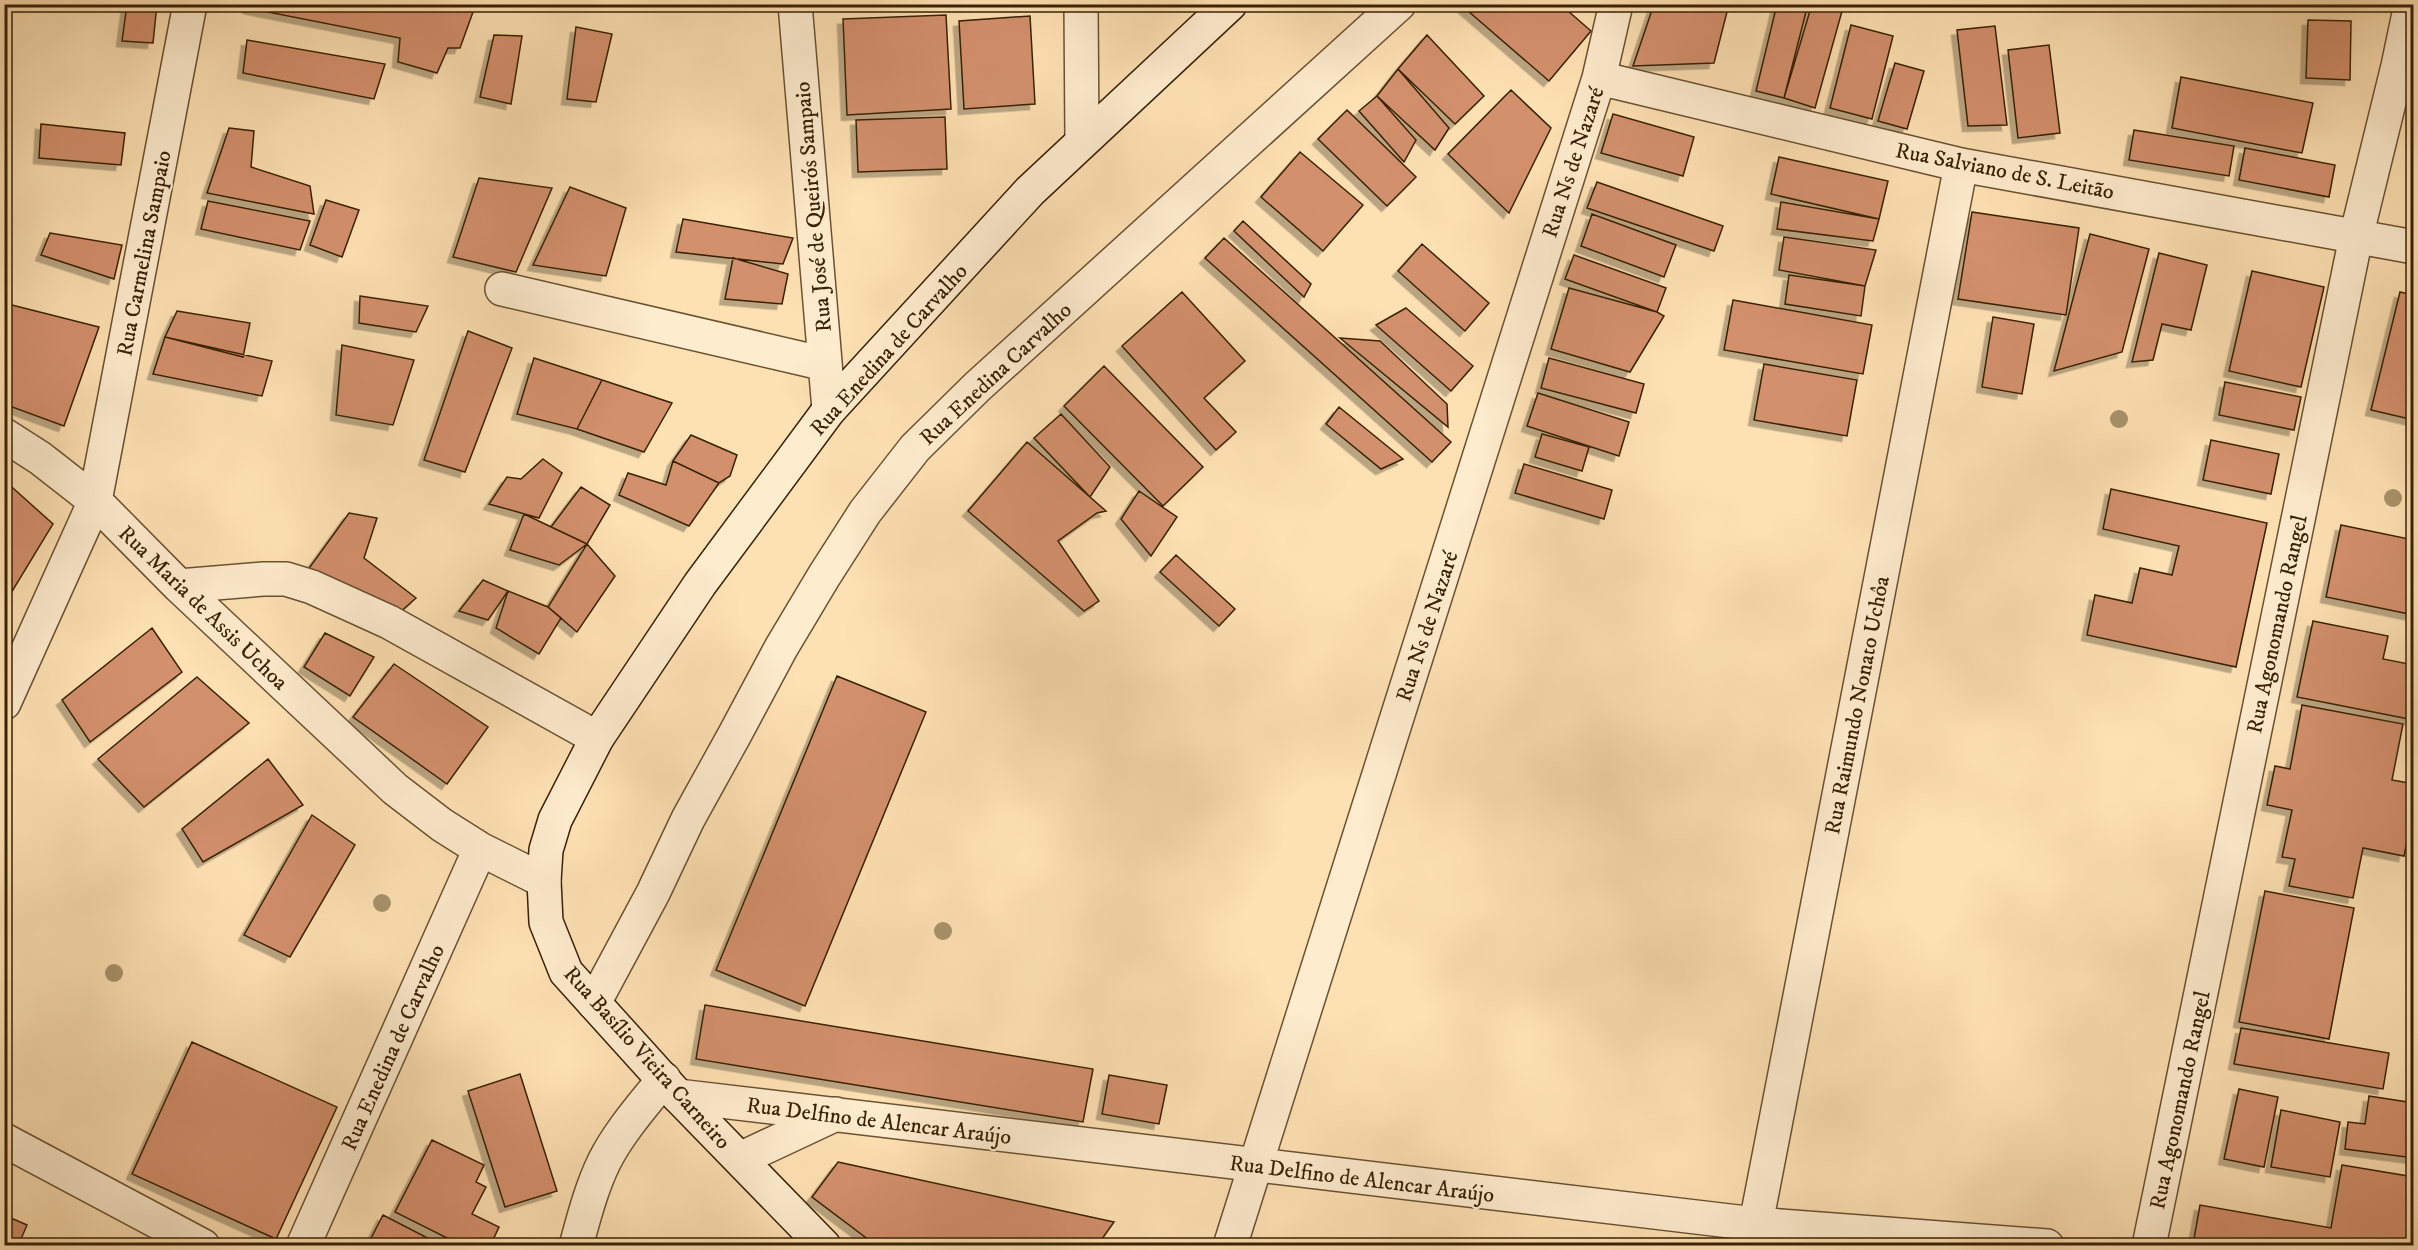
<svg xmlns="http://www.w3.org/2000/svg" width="2418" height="1250" font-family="'IM FELL DW Pica',serif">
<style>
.building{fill:#d3906d;stroke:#392106;stroke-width:1.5;filter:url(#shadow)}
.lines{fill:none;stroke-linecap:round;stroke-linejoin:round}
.street-casing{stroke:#6a5131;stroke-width:36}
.secondary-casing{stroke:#392106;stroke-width:36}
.street{stroke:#feecce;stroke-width:33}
.secondary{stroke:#feecce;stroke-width:33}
.tree{fill:#a8926a}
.labels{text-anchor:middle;stroke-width:4.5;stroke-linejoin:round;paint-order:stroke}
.street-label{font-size:22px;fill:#392106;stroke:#feecce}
</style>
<defs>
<filter id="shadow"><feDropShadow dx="-5.5" dy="5.5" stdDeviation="0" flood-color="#0004"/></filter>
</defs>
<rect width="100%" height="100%" fill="#fee1b3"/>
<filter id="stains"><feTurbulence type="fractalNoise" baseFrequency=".00333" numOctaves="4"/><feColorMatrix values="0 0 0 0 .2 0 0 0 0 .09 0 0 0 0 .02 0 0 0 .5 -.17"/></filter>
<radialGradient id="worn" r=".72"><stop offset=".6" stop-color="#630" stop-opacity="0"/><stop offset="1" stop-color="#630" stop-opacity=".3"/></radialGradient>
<path class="building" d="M127,4h30l-4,39 -31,-2z
M249,4h193l31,8 -13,36h-12l-11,25 -39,-11 2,-24 -152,-30z
M1460,4h100l31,27 -42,50z
M1654,4h75l-15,59 -81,3z
M1777,4h31l-24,94 -28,-7z
M1812,4h32l-29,104 -31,-10z
M946,15l5,94 -104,6 -4,-96z
M1030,16l5,88 -71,5 -5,-88z
M2308,20l43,1 -1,59 -44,-2z
M1851,25l42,11 -21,83 -42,-11z
M1995,26l12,99 -39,1 -11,-96z
M576,27l36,7 -16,68 -29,-3z
M494,35l28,1 -11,68 -31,-7z
M1427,35l57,61 -29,28 -57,-55z
M247,40l138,24 -11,35 -131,-26z
M2049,45l11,88 -42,5 -10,-88z
M1895,63l29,8 -17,58 -29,-8z
M1398,69l51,59 -14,22 -58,-54z
M2181,77l132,26 -11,50 -130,-25z
M1511,90l40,38 -42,85 -61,-59z
M1377,96l39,44 -12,22 -45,-51z
M1347,110l69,67 -29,29 -69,-67z
M1613,114l81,23 -11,39 -82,-23z
M945,117l2,52 -89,3 -2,-52z
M41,124l84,9 -4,32 -82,-7z
M229,128l25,3 -3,36 59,19 4,28 -107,-21z
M2134,130l100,16 -5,30 -100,-16z
M2245,148l90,17 -6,32 -90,-17z
M1300,152l63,53 -40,46 -62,-54z
M1779,157l109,24 -9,38 -108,-25z
M479,178l73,10 -36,84 -63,-15z
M1597,182l126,44 -9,25 -127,-43z
M570,187l56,21 -20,68 -73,-11z
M326,200l33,10 -17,47 -32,-12z
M208,201l102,20 -10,29 -99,-21z
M1781,202l98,17 -6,22 -96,-12z
M1972,212l107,16 -13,87 -108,-16z
M1592,214l84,31 -12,32 -83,-31z
M683,219l110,19 -10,26 -107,-12z
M1243,221l68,63 -7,13 -70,-66z
M50,233l72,12 -8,34 -73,-24z
M2090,234l59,15 -27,103 -68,19z
M1784,237l92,13 -11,36 -86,-16z
M1224,238l227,204 -19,20 -227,-204z
M1422,244l67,59 -24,28 -67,-60z
M2159,253l48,12 -16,65 -29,-6 -9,36 -21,2z
M1574,255l92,33 -9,24 -92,-33z
M733,258l55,16 -6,30 -57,-5z
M2252,271l72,16 -23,100 -72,-16z
M1789,275l76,11 -4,30 -76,-12z
M1569,288l88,24 7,4 -34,56 -79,-23z
M1182,292l63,69 -41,37 32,34 -20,18 -94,-104z
M2400,292l14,3v125l-43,-10z
M360,296l68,10 -12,26 -57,-9z
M1733,300l139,25 -9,49 -139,-24z
M4,303l95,24 -35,99 -60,-22z
M1406,308l67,58 -22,25 -75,-66z
M177,311l73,12 -7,34 -78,-20z
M1993,317l41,7 -12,70 -40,-7z
M468,331l44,17 -47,124 -41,-12z
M165,337l107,24 -10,35 -109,-22z
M1340,338l40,3 67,63 1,23z
M342,345l72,15 -21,65 -57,-10z
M534,358l68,22 -25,49 -60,-15z
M1549,358l95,26 -8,29 -95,-25z
M1764,364l93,16 -10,56 -93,-16z
M1104,366l99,101 -40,39 -99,-100z
M602,380l70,23 -28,49 -67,-23z
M2225,382l76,15 -7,33 -75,-15z
M1538,393l91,29 -10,34 -92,-30z
M1339,407l64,52 -22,10 -55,-45z
M1061,414l49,53 -20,30 -56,-59z
M1542,434l47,13 -7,24 -47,-14z
M691,435l46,20 -7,21 -11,7 -46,-22z
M2211,440l68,14 -8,40 -68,-14z
M1027,442l79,69 -9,2 -39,28 41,60 -15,10 -116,-100z
M543,459l19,14 -23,45 -50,-14 18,-27 14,2z
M673,461l46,22 -30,43 -70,-31 9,-22 38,12z
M1524,464l88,26 -8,29 -89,-26z
M4,480l49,44 -48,79h-1z
M581,487l29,18 -23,39 -36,-17z
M2111,489l156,34 -31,144 -149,-32 8,-40 37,8 8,-35 32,7 7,-29 -76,-17z
M1139,491l38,26 -26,39 -30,-37z
M349,513l28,5 -13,40 52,40 -27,24 -82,-51z
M524,514l63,30 -28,21 -49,-15z
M2341,525l73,15v75l-88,-18z
M587,544l28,32 -38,56 -29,-25z
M1176,555l59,54 -16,17 -59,-54z
M483,580l25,11 -20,29 -29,-9z
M508,591l40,16 13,11 -22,36 -43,-26z
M2313,621l75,15 -5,23 31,6v55l-117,-23z
M152,628l30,44 -92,70 -28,-42z
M325,633l49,24 -24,39 -46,-29z
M394,664l94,63 -41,57 -94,-67z
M837,676l89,36 -121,294 -89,-36z
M197,677l52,46 -105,84 -46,-48z
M2302,705l101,19 -11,56 22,4v23l-10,49 -41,-8 -10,50 -64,-12 6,-27 -13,-2 10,-47 -25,-5 8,-39 15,3z
M268,759l35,46 -100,57 -21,-33z
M312,815l43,30 -65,112 -46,-22z
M2265,891l89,17 -25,131 -90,-17z
M705,1005l388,64 -10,53 -387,-63z
M2241,1028l148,25 -6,36 -149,-25z
M192,1042l145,65 -61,132 -144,-65z
M520,1074l37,117 -52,16 -37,-116z
M1109,1075l58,10 -8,39 -57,-10z
M2239,1089l39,8 -14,70 -40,-8z
M2369,1096l45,7v55l-69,-9 3,-27 17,2z
M2281,1110l59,12 -10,55 -59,-10z
M432,1140l52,25 -8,17 10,5 -14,27 27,13 -9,19h-27l-68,-34z
M838,1162l276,60 -17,24h-220l-65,-49z
M2342,1165l72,12v69l-221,-2 7,-39 131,23z
M4,1215l23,10 -9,21h-14z
M383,1215l60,31h-76z"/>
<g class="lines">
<defs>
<path id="street" d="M795,4l34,406
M1081,4l1,137
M1599,78l362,87 453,82
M502,289l323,75
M4,435l36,23 55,43 84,85 216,203 47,36 38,24 64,32
M179,586l84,-7h23l26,8 77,35 208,116
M4,703l91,-202 95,-497
M594,1003l59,-110 35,-74 47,-85 46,-86 43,-72 41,-64 50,-64 62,-61 422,-383
M678,1096l1077,128 292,22
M4,1140l199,106
M740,1159l96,-45
M1752,1244l209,-1079
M303,1246l177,-397
M576,1246c8,-29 15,-57 28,-84 15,-30 39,-57 60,-83
M1230,1246l369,-1168 17,-74
M2149,1246l207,-1009 42,-171 13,-62"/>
<path id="secondary" d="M824,1246l-146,-150 -112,-124 -20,-50 -2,-41 2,-31 9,-30 42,-82 103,-154 129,-174 201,-219 200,-187"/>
</defs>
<use href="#street" class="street-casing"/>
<use href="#secondary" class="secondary-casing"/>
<use href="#street" class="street"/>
<use href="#secondary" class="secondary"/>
</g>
<g class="tree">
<circle cx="2119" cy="419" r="9"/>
<circle cx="2393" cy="498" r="9"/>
<circle cx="382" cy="903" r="9"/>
<circle cx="943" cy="931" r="9"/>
<circle cx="114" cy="973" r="9"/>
</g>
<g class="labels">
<g class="street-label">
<text transform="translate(1572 162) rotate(-72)" y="8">Rua Ns de Nazaré</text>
<text transform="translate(2005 170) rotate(11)" y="8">Rua Salviano de S. Leitão</text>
<text transform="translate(812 207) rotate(-95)" y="8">Rua José de Queirós Sampaio</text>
<text transform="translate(143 253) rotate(-79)" y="8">Rua Carmelina Sampaio</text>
<text transform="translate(888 349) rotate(-48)" y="8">Rua Enedina de Carvalho</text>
<text transform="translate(995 373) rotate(-43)" y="8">Rua Enedina Carvalho</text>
<text transform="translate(204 607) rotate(44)" y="8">Rua Maria de Assis Uchoa</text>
<text transform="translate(2276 624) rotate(-78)" y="8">Rua Agonomando Rangel</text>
<text transform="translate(1426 626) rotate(-72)" y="8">Rua Ns de Nazaré</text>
<text transform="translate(1856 705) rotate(-79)" y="8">Rua Raimundo Nonato Uchôa</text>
<text transform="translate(392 1047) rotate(-66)" y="8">Rua Enedina de Carvalho</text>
<text transform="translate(648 1057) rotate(48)" y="8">Rua Basílio Vieira Carneiro</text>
<text transform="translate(2179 1100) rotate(-78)" y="8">Rua Agonomando Rangel</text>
<text transform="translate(879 1120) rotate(7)" y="8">Rua Delfino de Alencar Araújo</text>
<text transform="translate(1362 1178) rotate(7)" y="8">Rua Delfino de Alencar Araújo</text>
</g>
</g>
<rect width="2418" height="1250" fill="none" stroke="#fee1b3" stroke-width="24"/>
<rect x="6" y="6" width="2406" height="1238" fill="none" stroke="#392106" stroke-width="3"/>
<rect x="12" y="12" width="2394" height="1226" fill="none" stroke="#392106" stroke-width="1.5"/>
<rect width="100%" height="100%" filter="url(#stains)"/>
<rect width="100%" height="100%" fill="url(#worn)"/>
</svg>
